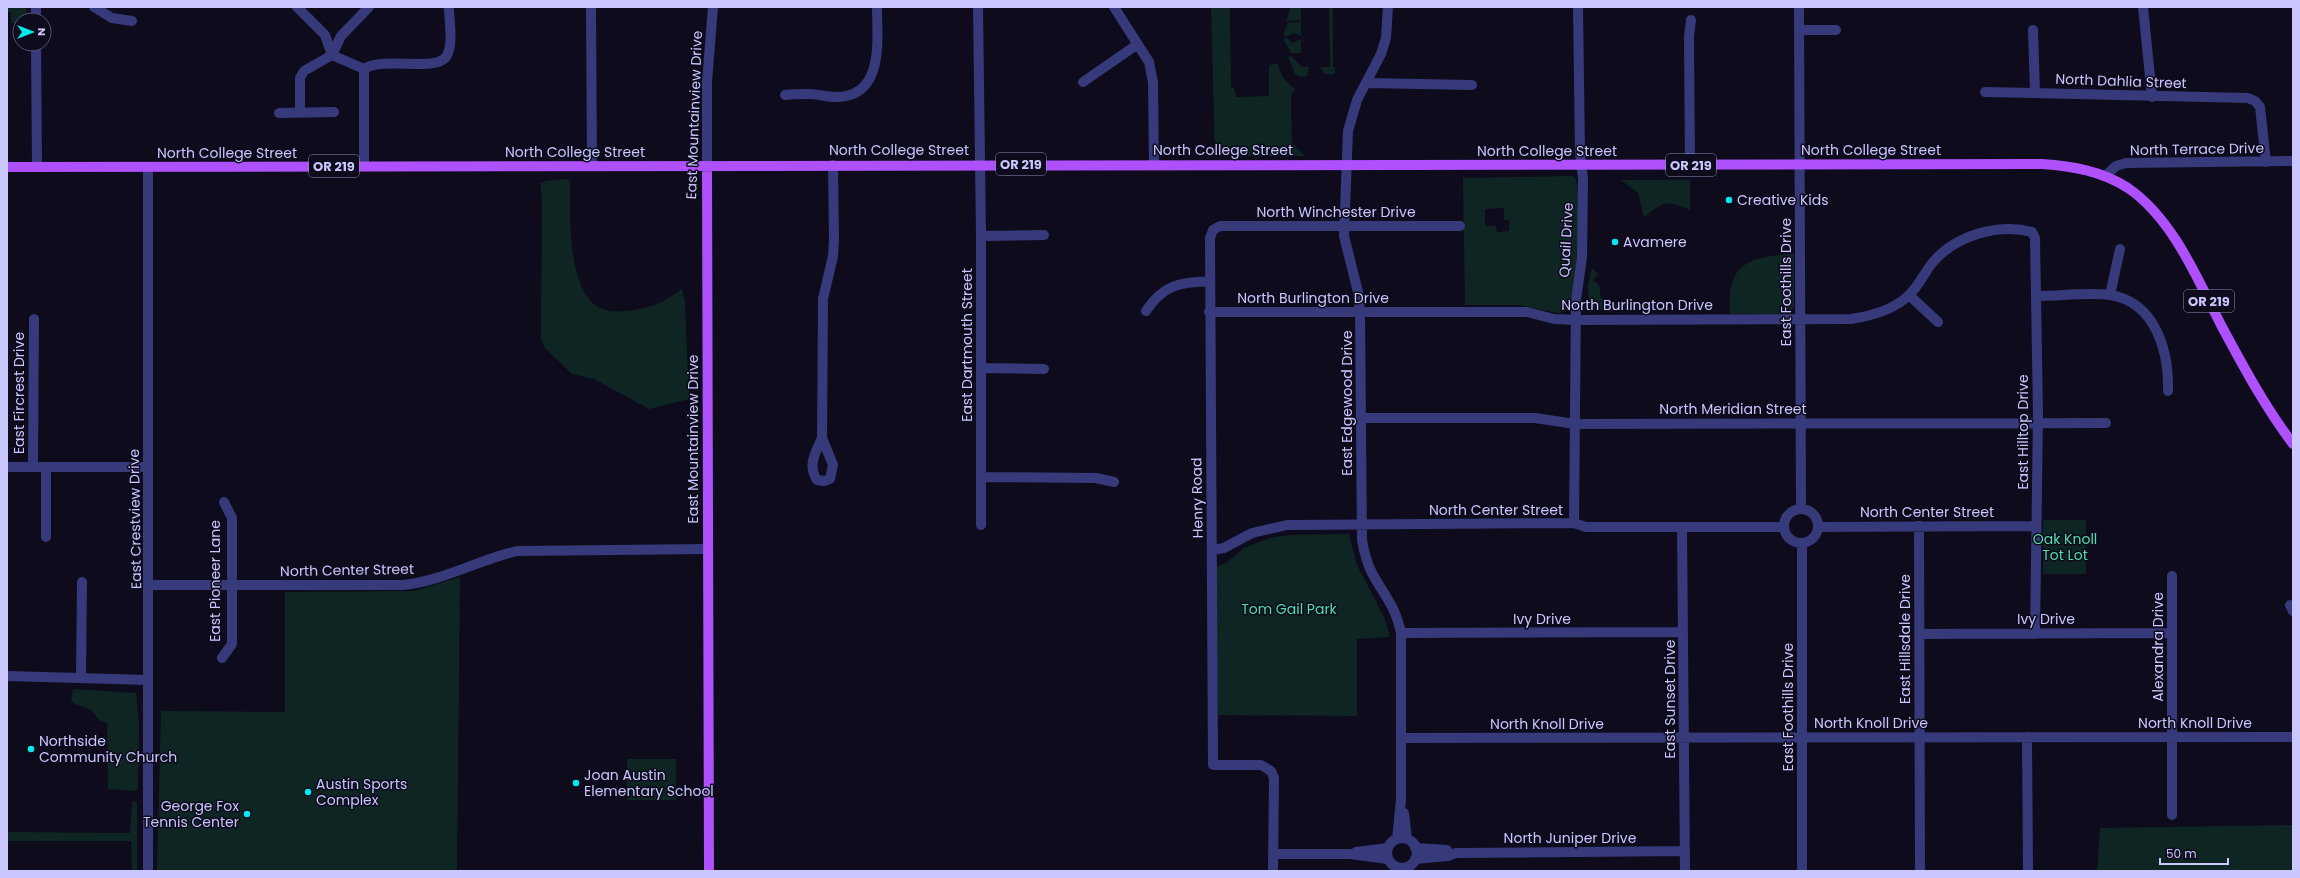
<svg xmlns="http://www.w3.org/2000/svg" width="2300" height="878" font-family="Poppins,sans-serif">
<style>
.green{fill:#0e2523;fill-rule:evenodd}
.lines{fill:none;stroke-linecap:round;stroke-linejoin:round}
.minor{stroke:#373a7a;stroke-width:10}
.major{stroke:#ae50fc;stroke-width:10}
.poi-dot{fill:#04e9ed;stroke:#0d0b1c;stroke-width:1.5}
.labels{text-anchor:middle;stroke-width:3;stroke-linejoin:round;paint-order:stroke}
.shield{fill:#0d0b1c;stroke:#918fba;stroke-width:1}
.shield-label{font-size:13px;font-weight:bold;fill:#c9c7fe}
.street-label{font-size:14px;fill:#c9c7fe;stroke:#0d0b1c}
.poi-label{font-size:14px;fill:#c9c7fe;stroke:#0d0b1c;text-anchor:start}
.park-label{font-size:14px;fill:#55dcaf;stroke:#0d0b1c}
</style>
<rect width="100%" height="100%" fill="#0d0b1c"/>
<path class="green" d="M7,7h19v13h-6v24h6v2h-7v-23h-8v-11h-4z
M1211,7h19l1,81h3l2,9 33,-1v-31l8,-2 6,15 12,11 -4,7 1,47 13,13h-90z
M1291,7h10v13l-15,1z
M1329,7h4v60h2v7h-10l-4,-5v-2h9z
M1301,22v14l-7,-3 -6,3 -5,-1 5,-12z
M1283,38h4l5,5 9,-4v14h-10z
M1291,56l11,11h7l-2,9 -6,1 -6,-3 -7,-17z
M1573,176l3,3c6,20 1,114 -9,132l-9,2 -40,-8h-53l-2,-127zM1504,208v12h5v11l-12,1 -1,-6h-11v-17z
M566,179l4,2c0,31 -3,106 27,125 8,6 20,6 29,5 22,-2 39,-9 56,-22l3,13 4,97 -40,10 -55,-30 -22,-5 -27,-26 -4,-8 1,-140 -2,-17 6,-2z
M1621,180h69v30c-23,-11 -28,-8 -46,7l-6,-24z
M1794,254v54l-9,6h-55c-4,-51 19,-58 64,-60z
M1592,268l6,6 -5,6 6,5 2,13 14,6 3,-2 37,2v6l-66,-1 -1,-23z
M2043,520h43v54h-43z
M1349,534l8,31 27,52 6,20 -33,2v77l-139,-1 -3,-148 11,-4 18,-15 25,-10 22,-3z
M460,577l-3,294h-300l4,-160 124,1v-120l129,-1z
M73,689l63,4 3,30 -1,66 -5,2 -25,-2 -1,-66 -7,-2 -9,-11 -18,-7 -2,-3z
M627,759h49v41h-49z
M132,801l5,1v69h-5l-1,-30h-124v-9l123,1z
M2293,825v46h-196l3,-43z"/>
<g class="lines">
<path class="minor" d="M36,7v13
M94,7l18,11 20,3
M297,7l28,28 7,20 32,14
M591,7l1,159
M978,7l3,229v289
M1114,7l35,55 4,20 1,82
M1388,7l-2,31 -5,16 -24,46 -9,31 -4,105 14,56 2,20 2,228c2,12 5,23 10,33 13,24 23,32 29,60v167l-4,39
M1799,7l2,502
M2143,7l9,90
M1799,30h37
M2033,30l2,62
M36,44l1,123
M364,69c20,-13 71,3 82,-12 8,-12 3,-36 3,-50
M1083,82l55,-38
M1367,83l105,2
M1985,92l263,6 7,3 5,6 6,55
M785,95c8,-1 16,-1 24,-1 9,0 18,3 27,3 49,0 41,-58 41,-90
M279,113l55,-1
M300,113v-35l4,-7 28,-16 9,-19 28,-29
M1690,165l-1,-128 2,-17
M364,166v-97
M707,166v-84l6,-75
M2105,176l11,-10 10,-3 167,-2
M981,236l63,-1
M1909,295l29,27
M2110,295l10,-46
M2036,296c24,0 51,-4 74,-1 46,7 59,57 58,96
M1146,311c17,-26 34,-29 64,-30
M1209,312h318l27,7 21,1 276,-1c20,-3 43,-9 58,-24 10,-9 16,-24 25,-34 23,-26 65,-38 98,-29l3,6 3,176 -3,220
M982,368l62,1
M1361,418h174l40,6 531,-1
M822,438c-6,14 -15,27 -5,42l7,1 6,-2 3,-14 -11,-27 1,-139 10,-43 1,-17 -1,-74
M7,467h141
M33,467l1,-148
M46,467v70
M981,477l115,1 18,4
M1784 526a17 17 0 1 1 34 0a17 17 0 1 1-34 0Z
M1574,523l2,-223 6,-43 1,-78 -3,-26 -2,-146
M1919,526l1,345
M1682,527l3,344
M1818,527l218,-1
M1802,543v328
M1212,550l12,-2 28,-15 35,-8 287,-2 12,4h198
M2172,576v239
M150,585h253c40,-4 75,-25 114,-34l191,-2
M2290,605l3,6
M1401,633l282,-1
M1919,634l253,-1
M222,658l10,-14v-126l-8,-16
M7,676l141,4
M81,678l1,-96
M2027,737l1,134
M1401,738l892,-1
M1404,813l3,26
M1387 853a15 15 0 1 1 30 0a15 15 0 1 1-30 0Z
M1415,848l32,2
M1356,852l32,-4
M1273,854h77l38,5
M1415,859l33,-3 8,-3 229,-2
M148,871v-704
M1273,871l1,-93 -3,-7 -10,-6h-48l-3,-527 3,-8 7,-4h240"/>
<path class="major" d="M707,166l2,705
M7,167l2035,-3c30,2 60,7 86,24 45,31 69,90 93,137 22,41 44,82 72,119"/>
</g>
<g class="poi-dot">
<circle cx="1729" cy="200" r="4"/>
<circle cx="1615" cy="242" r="4"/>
<circle cx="31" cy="749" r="4"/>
<circle cx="576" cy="783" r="4"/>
<circle cx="308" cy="792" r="4"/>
<circle cx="247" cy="814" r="4"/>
</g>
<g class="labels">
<g class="shield">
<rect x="996" y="153" width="50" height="22" rx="3"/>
<rect x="1666" y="154" width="50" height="22" rx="3"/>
<rect x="309" y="155" width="50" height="22" rx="3"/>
<rect x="2184" y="290" width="50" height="22" rx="3"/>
</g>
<g class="shield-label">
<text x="1021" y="169">OR 219</text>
<text x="1691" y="170">OR 219</text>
<text x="334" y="171">OR 219</text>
<text x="2209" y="306">OR 219</text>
</g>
<g class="street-label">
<text transform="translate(2121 81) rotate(2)" y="5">North Dahlia Street</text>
<text transform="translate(694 115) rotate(-88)" y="5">East Mountainview Drive</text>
<text transform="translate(2197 149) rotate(-1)" y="5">North Terrace Drive</text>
<text x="899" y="155">North College Street</text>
<text x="1223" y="155">North College Street</text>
<text x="1871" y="155">North College Street</text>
<text x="1547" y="156">North College Street</text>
<text x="575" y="157">North College Street</text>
<text x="227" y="158">North College Street</text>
<text x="1336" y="217">North Winchester Drive</text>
<text transform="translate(1566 240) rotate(-87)" y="5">Quail Drive</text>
<text transform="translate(1786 282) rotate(-90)" y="5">East Foothills Drive</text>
<text x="1313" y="303">North Burlington Drive</text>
<text x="1637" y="310">North Burlington Drive</text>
<text transform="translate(967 345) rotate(-90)" y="5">East Dartmouth Street</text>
<text transform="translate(19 393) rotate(-90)" y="5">East Fircrest Drive</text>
<text transform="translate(1347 403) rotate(-90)" y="5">East Edgewood Drive</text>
<text x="1733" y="414">North Meridian Street</text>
<text transform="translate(2023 432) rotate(-90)" y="5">East Hilltop Drive</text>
<text transform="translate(693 439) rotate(-90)" y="5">East Mountainview Drive</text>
<text transform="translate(1197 498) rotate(-91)" y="5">Henry Road</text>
<text x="1496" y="515">North Center Street</text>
<text x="1927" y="517">North Center Street</text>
<text transform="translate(135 519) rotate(-91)" y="5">East Crestview Drive</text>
<text transform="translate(347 570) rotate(-1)" y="5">North Center Street</text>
<text transform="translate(215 581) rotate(-90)" y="5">East Pioneer Lane</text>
<text x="1542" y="624">Ivy Drive</text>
<text x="2046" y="624">Ivy Drive</text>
<text transform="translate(1905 639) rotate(-90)" y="5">East Hillsdale Drive</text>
<text transform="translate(2158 647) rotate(-90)" y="5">Alexandra Drive</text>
<text transform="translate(1670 699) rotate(-90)" y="5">East Sunset Drive</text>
<text transform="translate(1788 707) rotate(-90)" y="5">East Foothills Drive</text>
<text x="1871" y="728">North Knoll Drive</text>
<text x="2195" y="728">North Knoll Drive</text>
<text x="1547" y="729">North Knoll Drive</text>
<text x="1570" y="843">North Juniper Drive</text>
</g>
<g class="poi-label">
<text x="1737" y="205">Creative Kids</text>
<text x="1623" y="247">Avamere</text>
<text x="39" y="746">Northside<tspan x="39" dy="16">Community Church</tspan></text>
<text x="584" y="780">Joan Austin<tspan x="584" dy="16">Elementary School</tspan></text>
<text x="316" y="789">Austin Sports<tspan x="316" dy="16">Complex</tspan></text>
<text x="239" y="811" text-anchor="end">George Fox<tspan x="239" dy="16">Tennis Center</tspan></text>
</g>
<g class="park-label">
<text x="2065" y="544">Oak Knoll<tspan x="2065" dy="16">Tot Lot</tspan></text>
<text x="1289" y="614">Tom Gail Park</text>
</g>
</g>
<rect width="2300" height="878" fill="none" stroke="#c9c7fe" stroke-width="16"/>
<g transform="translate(32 32) rotate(90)"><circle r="19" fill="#0d0b1c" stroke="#585676"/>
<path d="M0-3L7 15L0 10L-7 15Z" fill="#04e9ed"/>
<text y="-6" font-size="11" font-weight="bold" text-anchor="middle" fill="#c9c7fe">N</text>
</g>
<path d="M2160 858v6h68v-6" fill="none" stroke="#c9c7fe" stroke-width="2"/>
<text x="2166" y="858" font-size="12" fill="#c9c7fe" stroke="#0d0b1c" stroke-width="3" paint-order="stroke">50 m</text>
</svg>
